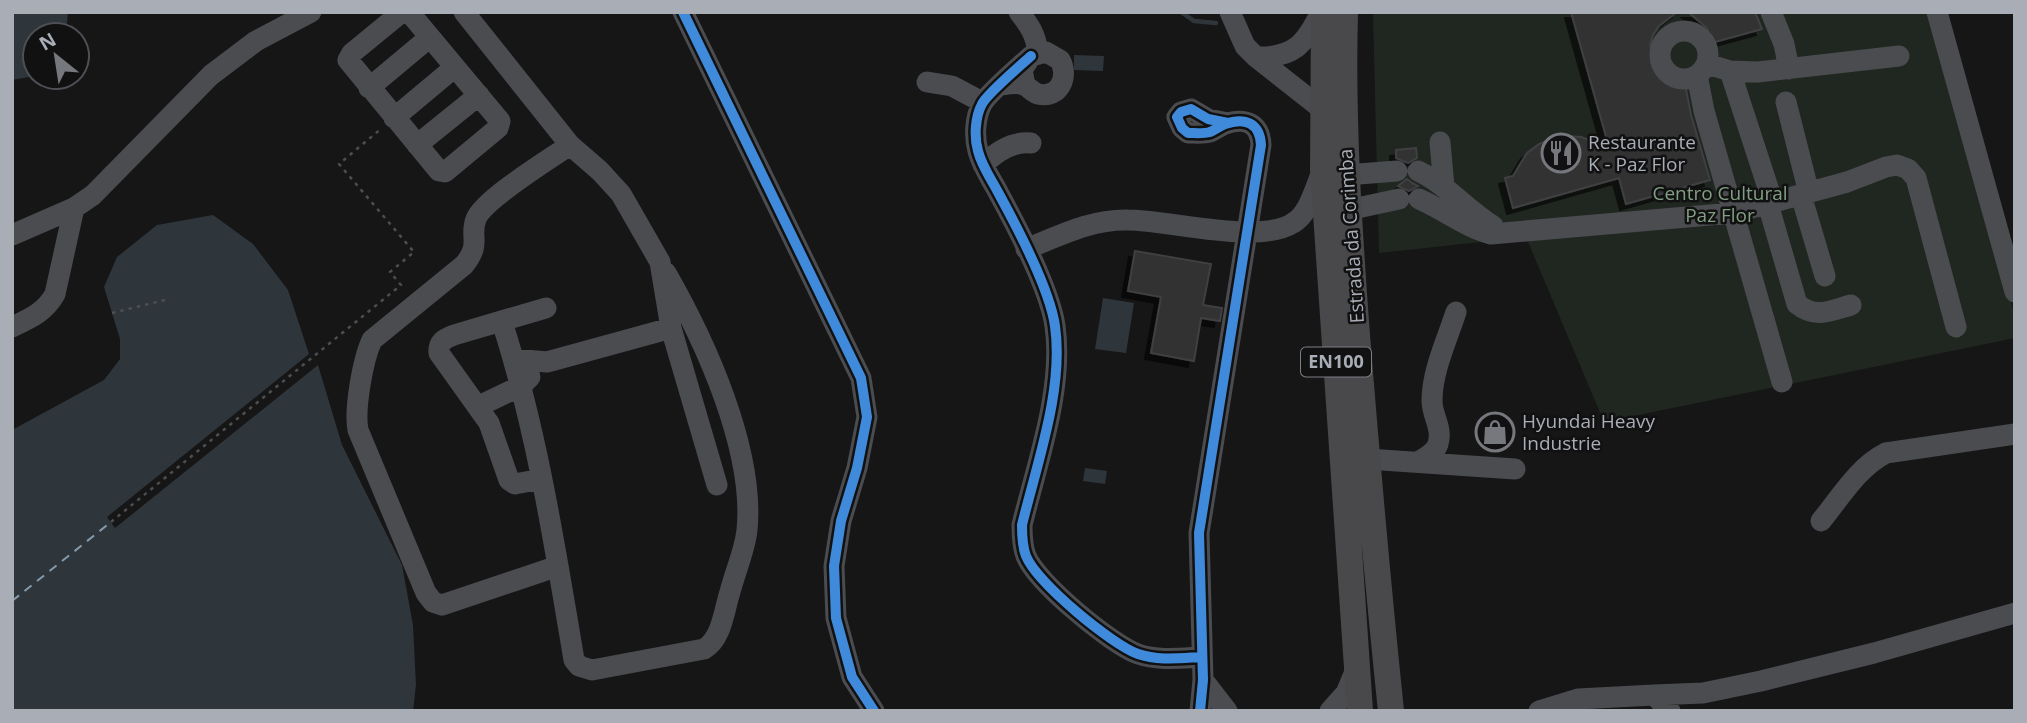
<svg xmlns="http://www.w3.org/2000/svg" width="2027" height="723" font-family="'Open Sans',sans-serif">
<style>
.green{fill:#202721}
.water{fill:#2e353b}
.pier{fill:#161617}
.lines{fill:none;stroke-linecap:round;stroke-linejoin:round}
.stream{stroke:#2e353b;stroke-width:4.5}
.ferry{stroke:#849aad;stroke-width:2;stroke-dasharray:9 7;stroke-linecap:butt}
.building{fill:#313132;stroke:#3f4043;stroke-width:2;filter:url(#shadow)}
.path{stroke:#4c4e50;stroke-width:2.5;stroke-dasharray:3.5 5;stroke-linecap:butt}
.minor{stroke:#4b4c4f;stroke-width:21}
.major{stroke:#49494b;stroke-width:26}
.cycleway-casing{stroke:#111112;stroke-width:15}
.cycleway{stroke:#408adc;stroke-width:10}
.labels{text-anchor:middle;stroke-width:5;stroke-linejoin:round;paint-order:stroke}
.shield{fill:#111112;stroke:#7b7e85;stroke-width:2}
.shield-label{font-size:18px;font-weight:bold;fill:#a9adb6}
.poi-label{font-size:19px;fill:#a9adb6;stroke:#111112;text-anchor:start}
.park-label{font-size:19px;fill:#829f84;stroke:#111112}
.street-label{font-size:19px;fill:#a9adb6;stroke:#111112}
</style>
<defs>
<filter id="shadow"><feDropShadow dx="-6" dy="6" stdDeviation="0" flood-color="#0009"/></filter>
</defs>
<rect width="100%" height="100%" fill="#161617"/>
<path class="green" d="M1373,12h554l88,304v22l-411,84 -78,-185 -147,16z"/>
<path class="water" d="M12,12h56l-2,23h-31v41l-23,4z
M1074,55l30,1 -1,15 -29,-1z
M213,215l40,29 35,46 21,64 9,11 24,80 60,120 11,60 3,60 -3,26h-401v-281l92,-50 16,-21v-20l-16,-52 13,-30 40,-32z
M1103,298l31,5 -8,50 -31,-4z
M1085,468l22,3 -2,13 -22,-3z"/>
<path class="pier" d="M309,354l9,11 -203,163 -8,-11z"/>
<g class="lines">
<path class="stream" d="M1181,12l13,9 22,2"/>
<path class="ferry" d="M12,601l99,-79"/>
</g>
<path class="building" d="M1571,12h106l-18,14 -6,9 -3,10 2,10 4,10 9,8 10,5 9,1 7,36 19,65 -84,24 -7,-26 -106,30 -8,-30 8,-2 14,-23 12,-9 14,-6 14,-2 14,1 28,10z
M1688,12h67l7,17 -51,14 -4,-15z
M1416,148l1,10 -9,5 -12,-5v-8z
M1407,179l5,4 6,3 -9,5 -11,-5z
M1135,251l76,13 -8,41 19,3 -2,13 -19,-3 -7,43 -43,-8 10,-56 -33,-6z"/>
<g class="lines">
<path class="path" d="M112,313l57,-14
M111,522l290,-237 -11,-13 24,-20 -75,-88 43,-36"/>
<path class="minor" d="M402,12l-50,41 -4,7 91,111 6,1 53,-44 2,-7 -91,-109
M464,12l106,133
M683,12l178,366 6,39 -10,51 -16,53 -7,45 2,52 16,59 22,34
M1019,12c11,14 17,23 19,41
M1230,12l15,34 11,11 66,52
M1771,12l13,32 5,25
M1937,12l78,280
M1660 55a24 24 0 1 1 48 0a24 24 0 1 1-48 0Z
M1031,56c-10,9 -44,38 -49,48 -7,13 -8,33 -4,47 4,16 14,29 21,43 18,33 51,96 56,132 9,63 -18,137 -33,199 0,10 0,21 4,31 11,27 85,88 112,98 20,7 43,4 64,3
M1256,57c37,1 49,-12 65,-45
M1707,64l23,7 28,1 141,-16
M1730,71l43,132
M1697,75l7,36 78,271
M927,82l25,4 30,16
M1001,85c7,-1 16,-3 23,0 5,2 8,7 14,9 22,5 31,-18 22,-34l-14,-8 -15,4 -9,14 3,15
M369,88l61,-51
M1786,102l23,91
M394,118l61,-51
M1440,142l4,45
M417,145l62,-50
M983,165c13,-13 29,-24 48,-22
M1418,171c28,13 48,38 75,55
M1346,175l51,-4
M1801,195l24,81
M1419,199c25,11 46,28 72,35l242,-21 114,-31 39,-15 11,-2 11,4 8,9 40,149
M1768,204l29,100c19,15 32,7 54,1
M1348,210l51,-11
M12,235l62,-27 19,-13 118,-120 45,-34 55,-29
M1026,249c33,-13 65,-30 102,-29 41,0 131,25 165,3 16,-9 22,-35 29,-51
M502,322c35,109 53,225 72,338l5,6 13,4 112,-21c18,-10 20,-39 26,-57 5,-20 15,-42 17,-62 8,-80 -42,-189 -81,-257
M12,327c19,-9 33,-15 43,-33l19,-86
M514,359l33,3 124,-34
M479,406l42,-20 9,-9
M1367,459l148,10
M1418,462c8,-5 17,-9 20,-18 5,-16 -6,-28 -6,-43 0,-30 15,-61 24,-89
M541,479l-26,5 -6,-4 -20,-57 -50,-70c-1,-11 5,-14 15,-18l92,-27
M1821,521c19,-23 37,-54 65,-68l129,-19
M558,566l-116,39 -9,-3 -7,-9 -68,-163c-4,-21 5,-71 14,-90l92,-75c18,-22 5,-28 12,-46 8,-20 74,-60 94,-74l30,26 21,23 39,68 11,66 46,157
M1203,680l24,31
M1654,695l49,-2 58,-12 113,-28 141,-40
M1200,711l3,-31 -4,-147 62,-388c-1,-22 -16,-28 -36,-21 -5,2 -10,6 -15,8 -7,2 -15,1 -22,1l-6,-5 -5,-11 4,-5 10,-3 17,10 20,4
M1330,711l16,-18 11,-26
M1539,711l39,-12 76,-4 16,16"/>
<path class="major" d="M1324,12l-1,157 37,542
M1345,12c-3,109 4,215 12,323 10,126 21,251 34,376"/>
<defs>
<path id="cycleway" d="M683,12l178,366 6,39 -10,51 -16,53 -7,45 2,52 16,59 22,34
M1031,56c-10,9 -44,38 -49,48 -7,13 -8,33 -4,47 4,16 14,29 21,43 18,33 51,96 56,132 9,63 -18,137 -33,199 0,10 0,21 4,31 11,27 85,88 112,98 20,7 43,4 64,3
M1200,711l3,-31 -4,-147 62,-388c-1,-22 -16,-28 -36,-21 -5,2 -10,6 -15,8 -7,2 -15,1 -22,1l-6,-5 -5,-11 4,-5 10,-3 17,10 20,4"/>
</defs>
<use href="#cycleway" class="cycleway-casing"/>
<use href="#cycleway" class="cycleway"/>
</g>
<defs>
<symbol id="restaurant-ring" viewBox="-11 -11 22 22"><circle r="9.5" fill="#111112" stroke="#76787e" stroke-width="1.5"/><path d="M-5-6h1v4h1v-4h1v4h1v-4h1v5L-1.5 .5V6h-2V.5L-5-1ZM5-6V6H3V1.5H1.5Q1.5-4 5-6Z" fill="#76787e"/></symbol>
<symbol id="shop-ring" viewBox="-11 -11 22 22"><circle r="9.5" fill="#111112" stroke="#76787e" stroke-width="1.5"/><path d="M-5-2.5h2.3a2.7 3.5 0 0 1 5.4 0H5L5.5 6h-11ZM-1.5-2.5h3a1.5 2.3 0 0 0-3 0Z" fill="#76787e"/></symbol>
</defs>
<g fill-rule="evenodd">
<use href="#restaurant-ring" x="1539" y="131" width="44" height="44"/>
<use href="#shop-ring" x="1473" y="410" width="44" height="44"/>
</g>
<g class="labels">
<rect class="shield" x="1301" y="347.5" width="70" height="29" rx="5"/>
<g class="shield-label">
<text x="1336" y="368">EN100</text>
</g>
<g class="poi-label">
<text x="1588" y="149">Restaurante<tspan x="1588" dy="22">K - Paz Flor</tspan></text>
<text x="1522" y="428">Hyundai Heavy<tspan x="1522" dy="22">Industrie</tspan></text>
</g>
<g class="park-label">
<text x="1720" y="200">Centro Cultural<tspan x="1720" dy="22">Paz Flor</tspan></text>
</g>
<g class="street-label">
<text transform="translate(1351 236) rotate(-94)" y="7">Estrada da Corimba</text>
</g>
</g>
<rect width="2027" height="723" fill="none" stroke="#a9adb6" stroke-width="28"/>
<g transform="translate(56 56) rotate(330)"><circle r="33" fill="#111112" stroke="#4e4f54" stroke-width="2"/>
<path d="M0-5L12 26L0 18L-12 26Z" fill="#76787e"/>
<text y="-10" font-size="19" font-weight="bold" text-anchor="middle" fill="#a9adb6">N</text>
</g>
</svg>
